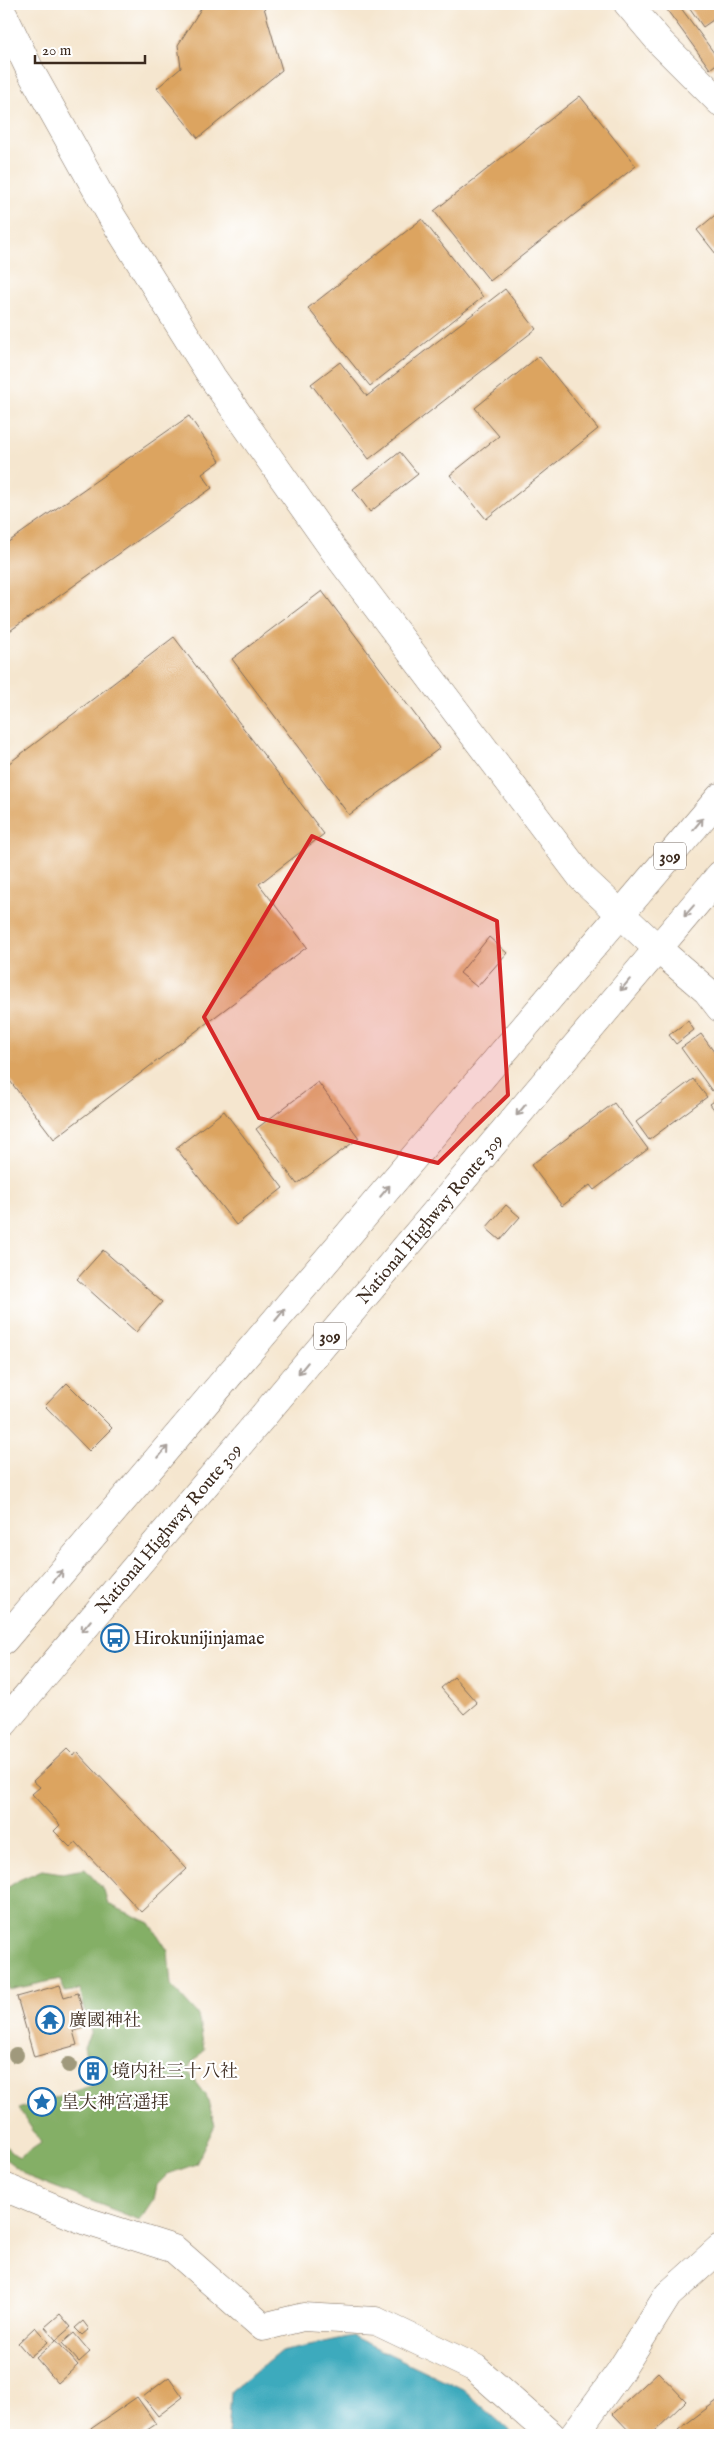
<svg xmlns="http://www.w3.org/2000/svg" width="724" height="2439" font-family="'IM FELL English','Noto Serif JP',serif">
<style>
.forest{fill:#84af66;stroke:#606c42}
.water{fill:#3eaabd;stroke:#3c6a6e}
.building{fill:#dca461}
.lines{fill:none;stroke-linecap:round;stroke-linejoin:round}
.minor-casing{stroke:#7c6c5c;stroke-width:29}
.tertiary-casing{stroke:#7c6c5c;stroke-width:29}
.trunk-casing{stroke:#7c6c5c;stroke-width:29}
.minor{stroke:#fff;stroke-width:28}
.tertiary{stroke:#fff;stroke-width:28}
.trunk{stroke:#fff;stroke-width:28}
.tree{fill:#a0997c}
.oneway{stroke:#a79f9a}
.marked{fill:#d62828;fill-opacity:0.2;stroke:#d62828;stroke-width:4;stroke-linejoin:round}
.labels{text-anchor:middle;stroke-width:4.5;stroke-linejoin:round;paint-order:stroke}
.shield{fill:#fff;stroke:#766a62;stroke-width:1}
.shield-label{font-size:16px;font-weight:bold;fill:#3b2a1e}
.street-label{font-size:18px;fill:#3b2a1e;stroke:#fff}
.poi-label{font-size:18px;fill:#3b2a1e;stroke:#fff;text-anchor:start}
</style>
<rect width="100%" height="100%" fill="#fff"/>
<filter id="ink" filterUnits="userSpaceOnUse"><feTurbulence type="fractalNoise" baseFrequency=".02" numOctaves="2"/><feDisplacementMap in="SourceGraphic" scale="10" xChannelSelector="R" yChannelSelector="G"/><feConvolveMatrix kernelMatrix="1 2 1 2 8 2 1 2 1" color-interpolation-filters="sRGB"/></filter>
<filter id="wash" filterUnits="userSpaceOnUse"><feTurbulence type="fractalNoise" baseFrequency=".0096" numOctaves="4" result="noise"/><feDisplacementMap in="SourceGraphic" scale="20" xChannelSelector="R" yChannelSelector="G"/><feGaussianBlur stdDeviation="1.12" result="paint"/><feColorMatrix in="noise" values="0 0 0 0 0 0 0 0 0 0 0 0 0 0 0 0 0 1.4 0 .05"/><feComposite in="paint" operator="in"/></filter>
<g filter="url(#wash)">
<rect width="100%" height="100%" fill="#f5e6cf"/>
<path class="forest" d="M85,1869l19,21 4,14 42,19 18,28 3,34 27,30 6,34 -17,21 19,25 9,30 -19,39 -28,10 -11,11 -3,14 -14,21 -111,-43 -25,-19v-13l15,13 22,-15 -22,-34 84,-27 -6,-19 -9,1 -4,-17 7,-15 -11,-42 -15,2 -5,-13 -51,11 -5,-20v-80l15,-10 23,-10 20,3z"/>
<path class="water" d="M352,2336l111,53 51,46h-286l3,-43 50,-41z"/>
<g id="blocks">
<path class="building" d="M204,4h59l19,66 -84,68 -41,-50 24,-20 -3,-23z
M675,4h3l42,57 -10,8 -43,-59z
M687,4h33v11l-17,12z
M580,96l56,70 -146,115 -56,-70z
M720,211v48l-23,-29z
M422,219l61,78 -113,89 -62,-78z
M505,289l31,40 -167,130 -58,-75 29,-22 27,34z
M539,356l59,73 -112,90 -36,-44 49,-39 -24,-28z
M189,416l31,45 -18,13 10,14 -208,147v-90z
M400,452l18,22 -48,38 -17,-23z
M322,591l118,157 -91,67 -117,-156z
M174,637l150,197 -65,50 48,63 -253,192 -50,-66v-306z
M489,937l18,16 -30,34 -17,-14z
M688,1021l6,9 -18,14 -7,-9z
M701,1034l19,26v26l-8,5 -31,-43z
M693,1079l14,18 -58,43 -13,-18z
M318,1082l41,56 -62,46 -41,-55z
M720,1097v18l-1,1 -9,-12z
M614,1103l34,46 -54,41 -4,-5 -28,21 -31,-41z
M224,1111l59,77 -47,37 -60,-77z
M506,1205l14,12 -20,23 -14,-12z
M103,1250l59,52 -26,30 -59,-53z
M67,1383l45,45 -23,23 -44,-45z
M454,1677l23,26 -13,11 -23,-26z
M67,1749l7,7 3,-4 110,117 -46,43 -65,-70 -6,5 -16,-16 6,-6 -28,-31 8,-7 -7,-6z
M60,1985l4,12 14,-4 9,34 -14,4 4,14 -43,12 -17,-60z
M97,2066l2,9 -9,2 -2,-9z
M60,2314l11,13 -15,13 -11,-13z
M83,2321l6,8 -7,6 -7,-7z
M35,2327l13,15 -18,15 -12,-14z
M74,2333l16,19 -11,10 -17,-19z
M56,2340l22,25 -20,18 -22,-25z
M658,2372l28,29 -35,34h-18l-20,-21z
M169,2377l14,20 -25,19 -15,-19z
M137,2397l19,27 -16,11h-58z
M718,2400l2,35h-39l-3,-5z"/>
</g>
</g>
<g filter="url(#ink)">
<use href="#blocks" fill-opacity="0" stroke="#7c6c5c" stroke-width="1"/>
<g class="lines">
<defs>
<path id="minor" d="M628,4l33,39 59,59
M657,948l50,43 13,17
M4,2187l82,34 88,28 89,78 40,-10 73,4 99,47 76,67
M574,2435l45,-62 49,-78 52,-47"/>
<path id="tertiary" d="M4,16l27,56 81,145 100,160 121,172 249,329 75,70"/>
<g id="trunk">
<path d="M4,1640l716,-843"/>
<path id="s1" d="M4,1723l716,-848"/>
</g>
</defs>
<use href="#minor" class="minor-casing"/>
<use href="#tertiary" class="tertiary-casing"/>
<use href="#trunk" class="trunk-casing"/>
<use href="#minor" class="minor"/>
<use href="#tertiary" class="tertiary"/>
<use href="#trunk" class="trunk"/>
</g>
<g class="tree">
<circle cx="16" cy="2055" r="8"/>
<circle cx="69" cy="2065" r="8"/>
</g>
<defs><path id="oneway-shaft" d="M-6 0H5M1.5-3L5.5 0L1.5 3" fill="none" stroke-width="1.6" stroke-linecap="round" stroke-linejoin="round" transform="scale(1.25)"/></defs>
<g class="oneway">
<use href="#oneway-shaft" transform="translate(698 824) rotate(-50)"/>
<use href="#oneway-shaft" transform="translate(689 911) rotate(131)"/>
<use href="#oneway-shaft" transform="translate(625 985) rotate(130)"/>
<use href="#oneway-shaft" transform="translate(521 1110) rotate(130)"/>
<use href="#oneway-shaft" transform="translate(385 1191) rotate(-50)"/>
<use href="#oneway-shaft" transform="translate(280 1315) rotate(-50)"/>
<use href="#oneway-shaft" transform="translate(303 1368) rotate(130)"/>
<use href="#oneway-shaft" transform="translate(163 1452) rotate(-50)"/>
<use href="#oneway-shaft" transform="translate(58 1576) rotate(-50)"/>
<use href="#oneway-shaft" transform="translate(86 1626) rotate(130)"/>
</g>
</g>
<path class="marked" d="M312,836l185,85 11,174 -70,68 -179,-45 -55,-101z"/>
<defs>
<symbol id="bus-ring" viewBox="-11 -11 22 22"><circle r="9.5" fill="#fff" stroke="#1f6fb2" stroke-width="1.5"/><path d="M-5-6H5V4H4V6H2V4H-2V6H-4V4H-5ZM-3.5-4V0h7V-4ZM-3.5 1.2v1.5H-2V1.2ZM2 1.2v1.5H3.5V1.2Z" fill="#1f6fb2"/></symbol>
<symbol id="temple-ring" viewBox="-11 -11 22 22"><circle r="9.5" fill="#fff" stroke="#1f6fb2" stroke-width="1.5"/><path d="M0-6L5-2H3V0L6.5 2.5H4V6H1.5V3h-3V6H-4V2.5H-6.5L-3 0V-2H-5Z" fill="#1f6fb2"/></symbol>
<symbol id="building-ring" viewBox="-11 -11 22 22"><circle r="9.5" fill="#fff" stroke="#1f6fb2" stroke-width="1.5"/><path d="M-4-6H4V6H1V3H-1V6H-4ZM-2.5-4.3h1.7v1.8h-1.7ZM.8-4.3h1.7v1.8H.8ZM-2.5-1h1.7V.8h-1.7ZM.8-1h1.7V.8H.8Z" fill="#1f6fb2"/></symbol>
<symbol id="sight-ring" viewBox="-11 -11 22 22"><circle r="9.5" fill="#fff" stroke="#1f6fb2" stroke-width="1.5"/><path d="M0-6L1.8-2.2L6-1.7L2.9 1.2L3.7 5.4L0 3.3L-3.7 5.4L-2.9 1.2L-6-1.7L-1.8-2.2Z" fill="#1f6fb2"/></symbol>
</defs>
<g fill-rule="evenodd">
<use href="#bus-ring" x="99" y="1622" width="32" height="32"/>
<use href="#temple-ring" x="34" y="2004" width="32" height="32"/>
<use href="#building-ring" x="77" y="2055" width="32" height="32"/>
<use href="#sight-ring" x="26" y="2086" width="32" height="32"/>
</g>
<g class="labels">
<g class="shield">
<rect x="654" y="842.5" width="32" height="27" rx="4"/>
<rect x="314" y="1322.5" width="32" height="27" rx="4"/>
</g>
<g class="shield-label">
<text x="670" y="862">309</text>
<text x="330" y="1342">309</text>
</g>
<g class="street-label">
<text dy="6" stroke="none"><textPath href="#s1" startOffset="660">National Highway Route 309</textPath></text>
<text dy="6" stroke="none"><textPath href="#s1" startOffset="255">National Highway Route 309</textPath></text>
</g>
<g class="poi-label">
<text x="134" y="1644">Hirokunijinjamae</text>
<text x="69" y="2026">廣國神社</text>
<text x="112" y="2077">境内社三十八社</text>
<text x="61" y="2108">皇大神宮遥拝</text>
</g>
</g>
<rect width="724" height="2439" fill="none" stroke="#fff" stroke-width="20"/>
<path d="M35 55v8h110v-8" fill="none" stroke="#3b2a1e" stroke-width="2.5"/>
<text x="42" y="55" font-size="15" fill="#3b2a1e" stroke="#ffffff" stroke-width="4" paint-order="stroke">20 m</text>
</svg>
